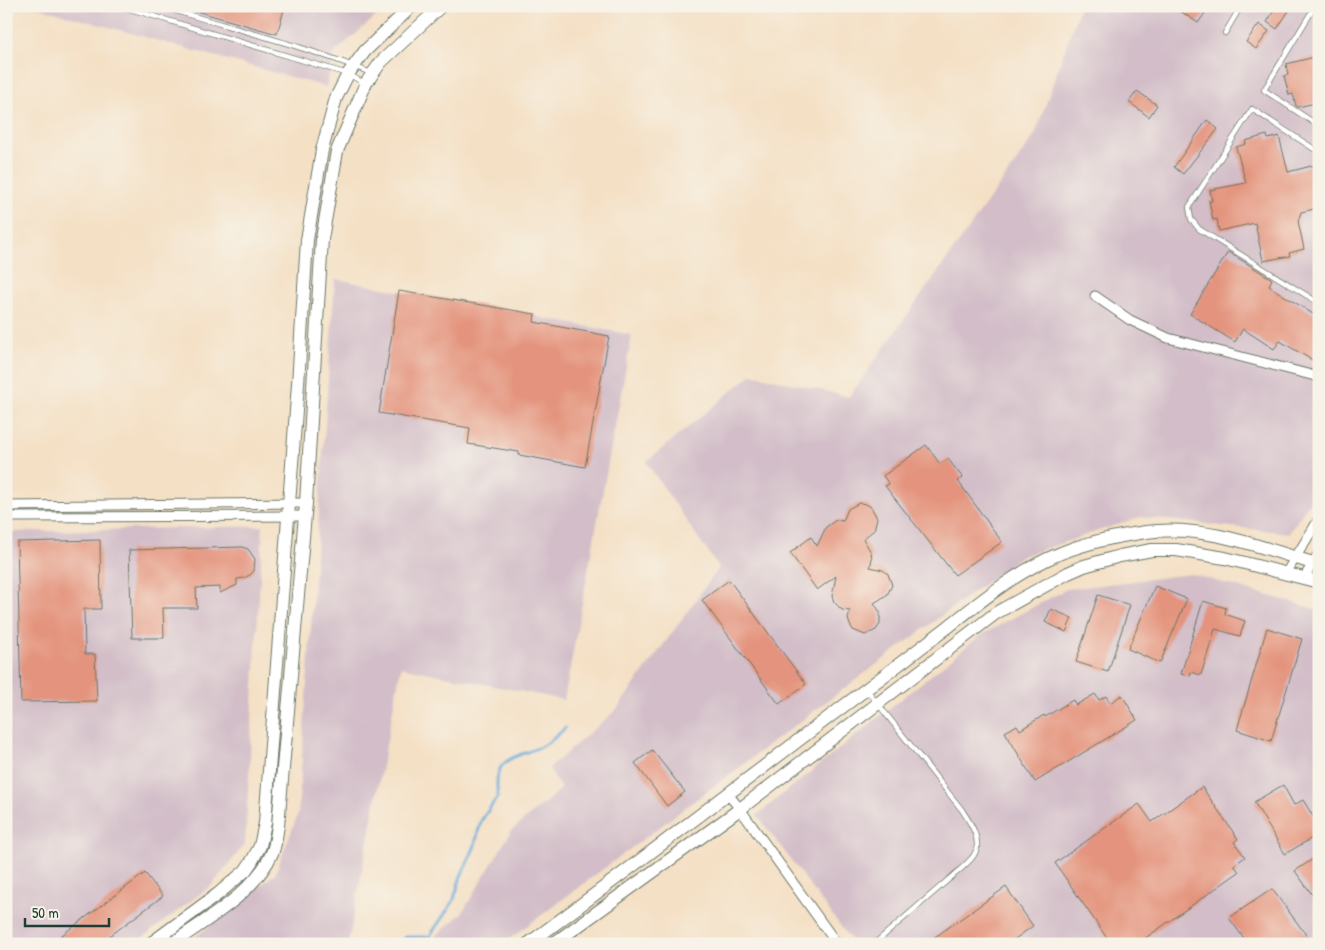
<svg xmlns="http://www.w3.org/2000/svg" width="1325" height="950" font-family="'Patrick Hand',sans-serif">
<style>
.industrial{fill:#d2bdc8}
.lines{fill:none;stroke-linecap:round;stroke-linejoin:round}
.stream{stroke:#66a7d9;stroke-width:3}
.building{fill:#e4947e}
.lane-casing{stroke:#6a7667;stroke-width:6}
.street-casing{stroke:#6a7667;stroke-width:11}
.secondary-casing{stroke:#6a7667;stroke-width:14}
.lane{stroke:#fff;stroke-width:4.5}
.street{stroke:#fff;stroke-width:9}
.secondary{stroke:#fff;stroke-width:12}
</style>
<rect width="100%" height="100%" fill="#f7f3e8"/>
<filter id="ink" filterUnits="userSpaceOnUse"><feTurbulence type="fractalNoise" baseFrequency=".02" numOctaves="2"/><feDisplacementMap in="SourceGraphic" scale="10" xChannelSelector="R" yChannelSelector="G"/><feConvolveMatrix kernelMatrix="1 2 1 2 8 2 1 2 1" color-interpolation-filters="sRGB"/></filter>
<filter id="wash" filterUnits="userSpaceOnUse"><feTurbulence type="fractalNoise" baseFrequency=".0096" numOctaves="4" result="noise"/><feDisplacementMap in="SourceGraphic" scale="20" xChannelSelector="R" yChannelSelector="G"/><feGaussianBlur stdDeviation="1.12" result="paint"/><feColorMatrix in="noise" values="0 0 0 0 0 0 0 0 0 0 0 0 0 0 0 0 0 1.4 0 .05"/><feComposite in="paint" operator="in"/></filter>
<g filter="url(#wash)">
<rect width="100%" height="100%" fill="#f4e0c5"/>
<path class="industrial" d="M32,6h356l-53,46 -9,35z
M1080,6h239v482l-30,45 -149,-16 -120,40 -517,387h-77l36,-31 50,-83 49,-41 -12,-21 67,-58 103,-142 -73,-106 106,-88 97,23 186,-262z
M335,279l297,56 -68,365 -163,-33 -53,277h-162l89,-70 23,-60z
M263,526l-18,318 -33,41 -78,59h-128v-412z
M1191,574l128,36v334h-465l-97,-129 224,-180 86,-46z"/>
<g class="lines">
<path class="stream" d="M398,944l8,-7h23l24,-35 8,-26 13,-28 7,-27 17,-25c-7,-41 18,-37 46,-51 8,-4 15,-11 21,-17"/>
</g>
<g id="blocks">
<path class="building" d="M189,6h96l-8,28 -88,-25z
M1173,6h37l-12,17z
M1277,6h15l-15,23 -10,-7z
M1259,24l10,7 -13,18 -10,-7z
M1319,56v46l-21,5 -2,-1 -3,-12 -4,1 -5,-19 4,-1 -2,-11z
M1137,91l20,14 -8,12 -20,-15z
M1207,120l11,9 -35,45 -9,-7z
M1267,135l1,4 11,-3 9,36 31,-8v44l-18,4 -3,9 6,28 -15,4 1,3 -27,5 -8,-38 -36,8 -2,-12 -4,1 -4,-19h3l-2,-11 36,-7 -10,-36 10,-3 -1,-3z
M1228,252l44,27 -3,7 44,28 4,-7h2v57l-39,-23 -6,8 -31,-20 -8,13 -45,-28z
M399,291l136,23 -1,8 75,14 -24,131 -66,-12v-3l-51,-8 2,-16 -91,-15z
M926,445l14,19 8,-5 15,19 -5,3 44,61 -47,33 -70,-89 4,-2 -6,-8z
M859,503l7,1 5,3 6,11 -3,12 -11,9 8,13 1,7 -2,8 13,3 5,4 4,11 -5,10 -13,8 6,9v12l-4,6 -11,5 -12,-5 -3,-5 -2,-6 2,-8 -8,-1 -8,-8 -2,-6 4,-20 -19,14 -27,-37 21,-16 6,9 9,-19 10,-7 7,1 5,-12z
M100,540l1,69h-17l1,45h10l2,47 -76,1 -4,-160z
M242,547l6,2 7,10 -1,12 -4,4 -6,3 -7,1v6l-17,8v-6l-24,1 1,20h-34l1,30h-32l-3,-88z
M729,580l77,104 -27,20 -77,-104z
M1155,586l32,13 -27,64 -32,-14z
M1098,595l32,10 -22,67 -32,-10z
M1203,601l23,7 -1,6 20,7 -5,15 -25,-7 -14,46 -10,-3 -1,4 -9,-2z
M1051,609l21,9 -6,14 -21,-10z
M1267,628l35,11 -31,102 -34,-11z
M1095,694l4,6 7,-4 4,7 12,-8 15,25 -102,62 -30,-50 12,-7 3,5 24,-15 1,2 28,-17 3,5z
M652,750l33,42 -18,14 -32,-43z
M1283,785l11,20 9,-5 16,26v8l-34,20 -31,-52z
M1202,787l36,52 -4,3 11,15 -11,8 5,7 -102,72h-26l-56,-81 84,-59 13,18z
M1313,859l6,8v37l-24,-33z
M145,873l18,23 -64,48h-49z
M1006,887l27,39 -25,18h-83z
M1272,889l41,55h-65l-19,-26z"/>
</g>
</g>
<g filter="url(#ink)">
<use href="#blocks" fill-opacity="0" stroke="#6a7667" stroke-width="1"/>
<g class="lines">
<defs>
<path id="lane" d="M120,6l228,68 16,9
M160,6c70,22 143,39 211,67
M1315,6l-51,84 55,36
M1225,33l16,-27
M1319,152l-67,-43 -63,98 2,12 8,10 120,74
M867,690l95,120c8,12 21,31 12,45 -3,5 -8,9 -11,12l-89,77"/>
<path id="street" d="M1095,296l35,24 38,18 151,39
M6,506l300,-3
M6,517l298,-1
M1286,573l33,-54
M1304,578l15,-25
M728,794l12,15 97,135"/>
<path id="secondary" d="M150,944l68,-50 27,-23 7,-10 8,-15 5,-23 4,-52 29,-387 9,-144 15,-90 14,-52 12,-24 17,-23 47,-45
M172,944c34,-25 83,-51 100,-91 4,-8 4,-18 6,-27l28,-323 16,-264 15,-88 29,-68 15,-21 60,-56
M528,944c103,-76 204,-153 305,-230 39,-29 77,-58 115,-87 35,-28 71,-57 113,-74 27,-11 57,-17 85,-21 59,-8 117,16 173,33
M553,944l187,-135 256,-196 72,-40 16,-7 36,-10 32,-6h24l49,8 94,24"/>
</defs>
<use href="#lane" class="lane-casing"/>
<use href="#street" class="street-casing"/>
<use href="#secondary" class="secondary-casing"/>
<use href="#lane" class="lane"/>
<use href="#street" class="street"/>
<use href="#secondary" class="secondary"/>
</g>
</g>
<rect width="1325" height="950" fill="none" stroke="#f7f3e8" stroke-width="25"/>
<path d="M25 918v8h84v-8" fill="none" stroke="#1f3d34" stroke-width="2.5"/>
<text x="32" y="918" font-size="15" fill="#1f3d34" stroke="#f7f3e8" stroke-width="4" paint-order="stroke">50 m</text>
</svg>
